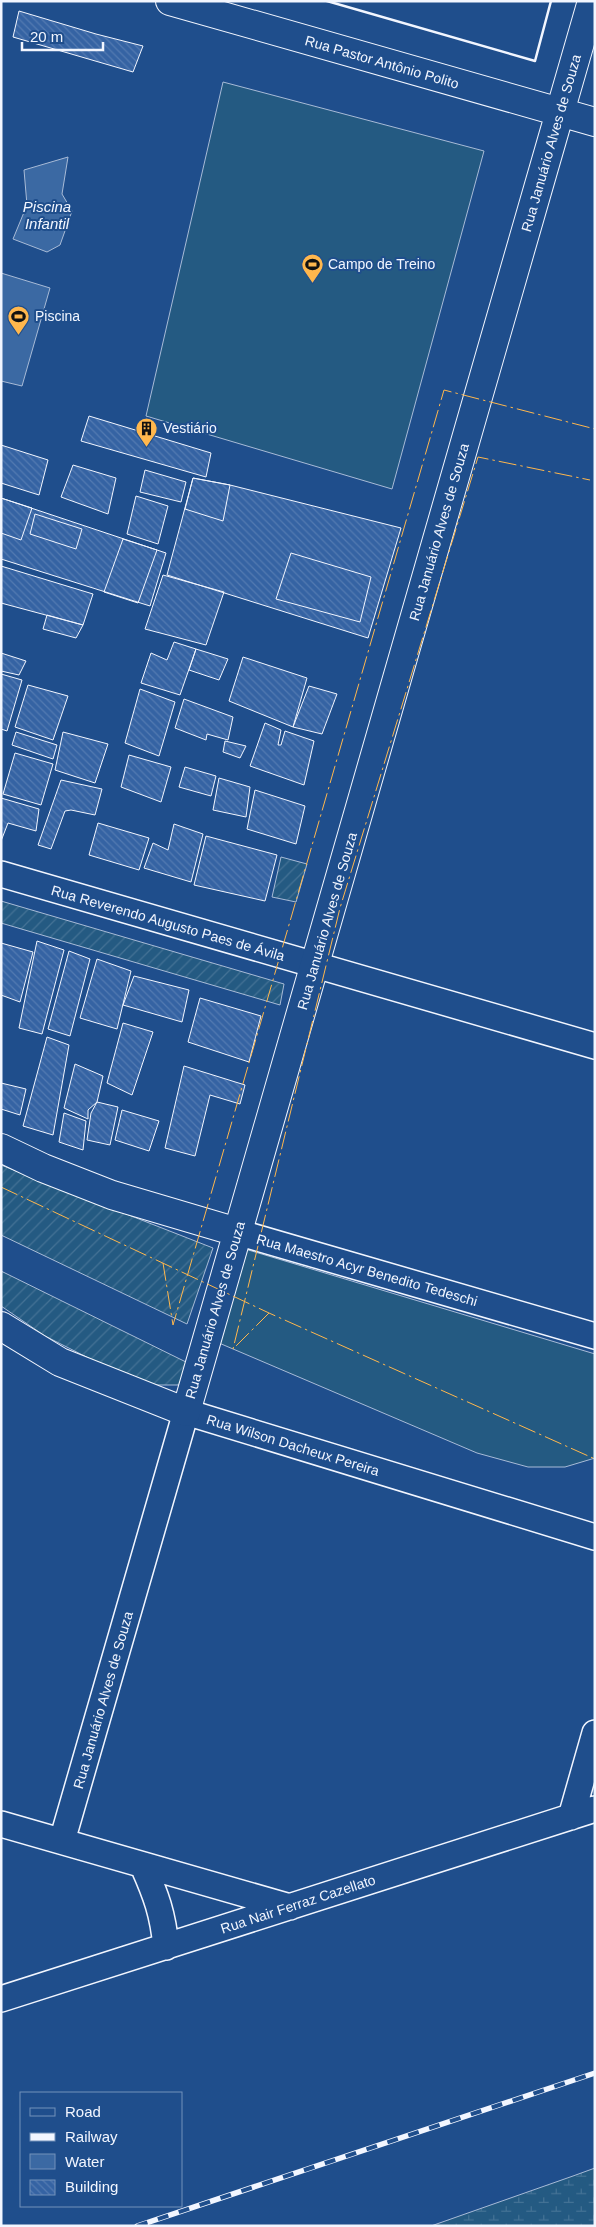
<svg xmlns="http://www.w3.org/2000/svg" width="596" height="2227" font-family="Helvetica,sans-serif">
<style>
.grass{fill:#245a82;stroke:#a8bbd7}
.wetland{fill:url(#wetland-marsh);stroke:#a8bbd7}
.garden{fill:url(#garden-furrows);stroke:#a8bbd7}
.water{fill:#3b69a3;stroke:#a8bbd7}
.building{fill:url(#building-back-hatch);stroke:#f2f6ff}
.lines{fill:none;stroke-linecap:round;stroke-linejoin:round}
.minor-casing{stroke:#f2f6ff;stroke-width:28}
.tertiary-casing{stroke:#f2f6ff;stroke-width:30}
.secondary-casing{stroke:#f2f6ff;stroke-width:30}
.minor{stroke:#1f4e8c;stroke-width:25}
.tertiary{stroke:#1f4e8c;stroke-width:28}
.secondary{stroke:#1f4e8c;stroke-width:28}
.rail-casing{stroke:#f2f6ff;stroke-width:5.5}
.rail{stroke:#1f4e8c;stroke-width:4;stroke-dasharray:11;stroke-linecap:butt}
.wall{stroke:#f2f6ff;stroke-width:2.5}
.power{stroke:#ffb74d;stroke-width:1;stroke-dasharray:18 4 2.5 4;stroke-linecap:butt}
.labels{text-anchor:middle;stroke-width:4;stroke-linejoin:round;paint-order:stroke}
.street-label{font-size:14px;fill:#f2f6ff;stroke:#1f4e8c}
.poi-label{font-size:14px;fill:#f2f6ff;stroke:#1f4e8c;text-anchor:start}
.water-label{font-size:15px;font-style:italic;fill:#f2f6ff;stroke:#1f4e8c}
</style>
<defs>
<pattern id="wetland-marsh" width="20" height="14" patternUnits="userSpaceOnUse" patternTransform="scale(1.25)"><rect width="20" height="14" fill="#245a82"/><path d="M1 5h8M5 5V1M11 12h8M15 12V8" fill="none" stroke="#447295"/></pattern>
<pattern id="garden-furrows" width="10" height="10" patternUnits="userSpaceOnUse" patternTransform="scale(1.25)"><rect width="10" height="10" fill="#245a82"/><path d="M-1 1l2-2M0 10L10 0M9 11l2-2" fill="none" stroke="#447295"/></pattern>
<pattern id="building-back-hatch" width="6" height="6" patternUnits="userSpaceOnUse" patternTransform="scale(1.25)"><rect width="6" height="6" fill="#3563a3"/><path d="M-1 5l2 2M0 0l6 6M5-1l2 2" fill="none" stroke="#537ab1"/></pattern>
</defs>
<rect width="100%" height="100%" fill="#1f4e8c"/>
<path class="grass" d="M223,82l261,69 -92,338 -246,-73z
M245,1249l350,105v104l-30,9h-37l-51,-14 -258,-110z"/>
<path class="wetland" d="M595,2168v58h-164l142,-50z"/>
<path class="garden" d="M281,857l26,7 -11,38 -24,-5z
M1,901l283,83 -4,21 -279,-82z
M1,1165l212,83 -26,76 -186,-89z
M1,1271l189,93 -10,21h-24l-24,-5 -87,-44 -44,-30z"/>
<path class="water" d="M68,157l-6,37 10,17 -12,34 -13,7 -34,-13 14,-34 -3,-35z
M1,273l49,15 -28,98 -21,-5z"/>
<path class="building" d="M19,11l77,23 47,12 -10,26 -120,-35z
M89,416l122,37 -5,24 -125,-36z
M1,445l47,15 -9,35 -38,-12z
M73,465l43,13 -8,36 -47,-17z
M145,470l41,12 -5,20 -41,-10z
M193,478l37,7 171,43 -33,110 -201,-63z
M193,478l37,7 -7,36 -38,-12z
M136,496l32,10 -10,38 -31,-10z
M1,498l165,55 -16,53 -149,-47z
M1,498l31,10 -11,32 -20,-7z
M35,514l47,15 -6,20 -46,-15z
M123,539l34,11 -19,53 -34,-11z
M291,553l80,24 -11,45 -84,-23z
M1,566l92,28 -10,31 -82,-22z
M163,575l61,17 -18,53 -61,-16z
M47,615l36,10 -7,13 -33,-9z
M174,642l22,7 -16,46 -39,-12 10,-30 16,7z
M196,649l32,10 -9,21 -30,-10z
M1,653l25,8 -7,14 -18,-4z
M243,657l64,21 -14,49 -64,-26z
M1,674l21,6 -15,51 -6,-2z
M28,685l40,11 -15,44 -38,-13z
M309,686l28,8 -15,40 -29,-7z
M140,689l35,13 -16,54 -34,-13z
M184,699l49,18 -5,23 -21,-6 -1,6 -31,-12z
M265,723l16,7 -3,15h3l4,-14 29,10 -10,44 -54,-19z
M16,732l41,13 -4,14 -41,-14z
M63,732l45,12 -13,39 -40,-13z
M225,741l21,5 -6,12 -17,-6z
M15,753l38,11 -12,41 -38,-11z
M129,755l42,12 -10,35 -40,-15z
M185,767l31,9 -5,20 -32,-9z
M219,778l31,9 -4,30 -33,-7z
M61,780l41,9 -7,26 -24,-5 -6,1 -14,38 -13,-4z
M255,790l50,16 -9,38 -49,-15z
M1,798l38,11 -3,22 -28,-8 -7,18z
M98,823l51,15 -10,32 -50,-15z
M174,824l29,10 -12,48 -47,-14 9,-25 15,7z
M206,836l71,19 -12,46 -71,-16z
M37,941l27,9 -22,84 -23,-6z
M1,943l32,9 -13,50 -19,-7z
M69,951l21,8 -20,77 -22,-7z
M97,959l34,12 -14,58 -37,-11z
M134,976l55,14 -7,32 -59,-17z
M200,998l61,18 -12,46 -61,-20z
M123,1023l30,9 -21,63 -25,-12z
M47,1037l22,8 -16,90 -30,-9z
M75,1064l28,12 -6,26 -9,8v9l-24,-11z
M184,1066l61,19 -5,19 -30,-9 -15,61 -30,-8z
M1,1083l25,6 -6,26 -19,-6z
M97,1102l21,5 -8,38 -23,-5 4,-27z
M122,1110l37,11 -10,30 -34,-11z
M64,1113l22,8 -3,29 -24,-8z"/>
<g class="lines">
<defs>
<path id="minor" d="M1,874l594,172
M237,1232l358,104
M571,1817l24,-84
M1,1824l289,83
M62,1841l124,-429 409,125
M143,1866c13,29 20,48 23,81
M1,1999l594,-190"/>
<path id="tertiary" d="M560,112l32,-111"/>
<path id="secondary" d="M170,1l425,121
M1,1148l42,20 69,27 125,37
M1,1326l59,36 126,50 374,-1300"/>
</defs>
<use href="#minor" class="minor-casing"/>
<use href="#tertiary" class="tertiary-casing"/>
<use href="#secondary" class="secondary-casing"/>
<use href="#minor" class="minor"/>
<use href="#tertiary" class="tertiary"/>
<use href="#secondary" class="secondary"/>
<defs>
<path id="rail" d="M137,2226l458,-153"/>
</defs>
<use href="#rail" class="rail-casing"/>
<use href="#rail" class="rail"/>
<path class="wall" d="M327,1l208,60 16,-60"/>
<path class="power" d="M1,1187l268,126 326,146
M163,1263l10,62 271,-935 151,39
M269,1313l-36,36 107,-441 138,-451 112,23"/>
</g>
<defs>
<symbol id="stadium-pin" viewBox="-11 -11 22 30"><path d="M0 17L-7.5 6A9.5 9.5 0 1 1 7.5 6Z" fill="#ffb74d" stroke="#1f4e8c"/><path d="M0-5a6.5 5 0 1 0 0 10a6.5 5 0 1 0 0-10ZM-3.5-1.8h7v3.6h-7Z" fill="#111"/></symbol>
<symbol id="building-pin" viewBox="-11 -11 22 30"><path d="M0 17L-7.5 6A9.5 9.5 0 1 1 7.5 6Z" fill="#ffb74d" stroke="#1f4e8c"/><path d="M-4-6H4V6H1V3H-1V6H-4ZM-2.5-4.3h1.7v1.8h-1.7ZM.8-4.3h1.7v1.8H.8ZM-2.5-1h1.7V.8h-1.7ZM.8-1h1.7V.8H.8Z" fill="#111"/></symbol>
</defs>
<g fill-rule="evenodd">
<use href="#stadium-pin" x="300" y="252" width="25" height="34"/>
<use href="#stadium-pin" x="6" y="304" width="25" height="34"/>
<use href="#building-pin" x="134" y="416" width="25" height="34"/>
</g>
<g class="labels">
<g class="street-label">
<text transform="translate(382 62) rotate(16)" y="5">Rua Pastor Antônio Polito</text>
<text transform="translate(551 143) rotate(-74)" y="5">Rua Januário Alves de Souza</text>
<text transform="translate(439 532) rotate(-74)" y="5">Rua Januário Alves de Souza</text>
<text transform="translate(327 921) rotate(-74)" y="5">Rua Januário Alves de Souza</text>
<text transform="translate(168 923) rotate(16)" y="5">Rua Reverendo Augusto Paes de Ávila</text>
<text transform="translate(367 1270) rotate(16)" y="5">Rua Maestro Acyr Benedito Tedeschi</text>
<text transform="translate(215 1310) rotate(-74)" y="5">Rua Januário Alves de Souza</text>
<text transform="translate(293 1445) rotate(17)" y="5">Rua Wilson Dacheux Pereira</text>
<text transform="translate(103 1700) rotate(-74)" y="5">Rua Januário Alves de Souza</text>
<text transform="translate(298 1904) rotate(-18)" y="5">Rua Nair Ferraz Cazellato</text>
</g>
<g class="poi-label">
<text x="328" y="269">Campo de Treino</text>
<text x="35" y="321">Piscina</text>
<text x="163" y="433">Vestiário</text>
</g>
<g class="water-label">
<text x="47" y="212">Piscina<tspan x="47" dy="17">Infantil</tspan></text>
</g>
</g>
<rect width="596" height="2227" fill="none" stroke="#f2f6ff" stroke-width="5"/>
<rect x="20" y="2092" width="162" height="115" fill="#1f4e8c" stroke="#7391ba"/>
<rect x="30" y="2108" width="25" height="8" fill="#1f4e8c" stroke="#7391ba"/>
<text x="65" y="2117" font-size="15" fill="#f2f6ff">Road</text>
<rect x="30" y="2133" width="25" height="8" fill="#f2f6ff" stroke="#7391ba"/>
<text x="65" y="2142" font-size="15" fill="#f2f6ff">Railway</text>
<rect x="30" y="2154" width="25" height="15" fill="#3b69a3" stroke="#7391ba"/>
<text x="65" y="2167" font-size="15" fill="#f2f6ff">Water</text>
<rect x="30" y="2180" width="25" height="15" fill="url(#building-back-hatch)" stroke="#7391ba"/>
<text x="65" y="2192" font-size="15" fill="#f2f6ff">Building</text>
<path d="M22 42v8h81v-8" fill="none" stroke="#f2f6ff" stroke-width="2.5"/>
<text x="30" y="42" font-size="15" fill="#f2f6ff" stroke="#1f4e8c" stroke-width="4" paint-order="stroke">20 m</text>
</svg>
